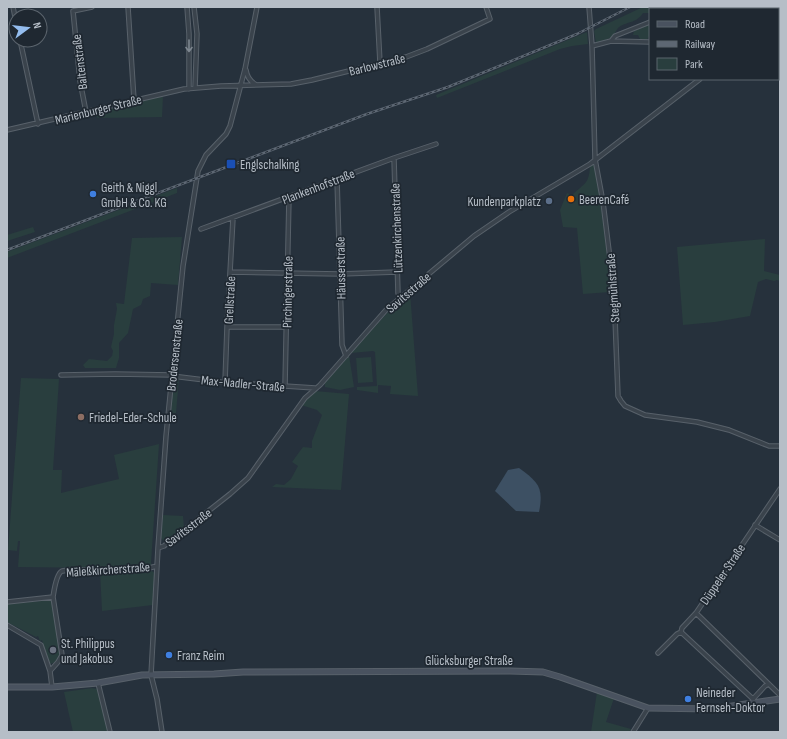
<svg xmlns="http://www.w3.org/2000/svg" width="787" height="739" font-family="'Sofia Sans Condensed',sans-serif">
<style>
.green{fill:#293e3e}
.water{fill:#3d5063}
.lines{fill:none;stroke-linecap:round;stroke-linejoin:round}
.street-casing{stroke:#58616a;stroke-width:5.5}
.secondary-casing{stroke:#58616a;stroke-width:7}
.street{stroke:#3a434c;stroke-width:3.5}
.secondary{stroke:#49525f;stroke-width:5}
.rail-casing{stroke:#5d6773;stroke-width:2.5}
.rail{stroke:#1f2831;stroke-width:1;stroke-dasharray:3;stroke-linecap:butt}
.oneway{stroke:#7e8790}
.transit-dot{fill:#1a4fb4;stroke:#1f2831;stroke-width:1.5}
.shop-dot{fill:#3f7fe0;stroke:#1f2831;stroke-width:1.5}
.food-dot{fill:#e8710a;stroke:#1f2831;stroke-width:1.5}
.service-dot{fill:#5c6f8a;stroke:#1f2831;stroke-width:1.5}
.education-dot{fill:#8d6e63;stroke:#1f2831;stroke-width:1.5}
.worship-dot{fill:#6b7280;stroke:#1f2831;stroke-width:1.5}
.labels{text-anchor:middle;stroke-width:3.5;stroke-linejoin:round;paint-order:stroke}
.street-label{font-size:13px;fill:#b6bec7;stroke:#1f2831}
.poi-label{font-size:13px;fill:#b6bec7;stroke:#1f2831;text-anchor:start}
</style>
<rect width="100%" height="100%" fill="#26313c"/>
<path class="green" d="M643,7h17l-4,2h-6l-1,4h-6c-7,11 -17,8 -25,15 -2,3 -4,6 -5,9 -7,2 -11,6 -17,6l-2,-12 2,-2z
M650,22c0,8 1,14 -5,20l-4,-1 -3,-6h-5l1,-4z
M587,32l1,12 -16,2 -12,3 -123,49 -1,-3z
M163,96l-1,21 -64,1 -6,-5z
M592,165h2c8,42 13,84 16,127l-27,2 -6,-66 -14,-1 -3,-17 7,-17 5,2c13,-12 17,-11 18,-29z
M177,188v5l-170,65v-6z
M33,227l2,5 -28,9v-6z
M182,237l-4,48 -27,-2 -1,13 -7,3 -2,6 -8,4 -5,24 -9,10v15l-3,10h-31l-2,-3 6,-6 18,2 5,-5 1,-5 -2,-4 3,-13v-9l3,-16 -1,-6 8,1 8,-66z
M765,239l-1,32 16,4v6l-3,-1 -3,1 -8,-2 -8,3 -8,34 -35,6 -32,3 -6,-78z
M410,292l8,104 -28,-2 1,-8 -13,-1v8l-21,-3v-3l20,-1 -2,-34 -2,-1 -22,2 37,-41z
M349,355l5,32 -14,3 -15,-3v-4z
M371,357l2,25 -15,1 -2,-25z
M21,378l38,1 -6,91h9l-1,23 58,-14 -5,-24 45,-11 -8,119 1,2 -3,2 -46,1 -85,-1 2,-26h-2l-1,10 -9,-1z
M173,378h6l-3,35h-5z
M315,391l34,3 -8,96 -69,-3 4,-3 8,1 7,-6 7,-13 -6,-4 11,-15 9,1v-7l10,-26 -5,-5 -16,-5z
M163,515l20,1 1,11 -19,15 -4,-4z
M150,570l5,3 -2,32 -51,6 -2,-40h41z
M52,600c3,18 4,36 9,54l-5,8 -6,2 -2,-1 -6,-23 -2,1 -2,-5 -2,1 -29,-15v-18z
M92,688l5,1 3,3 9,40h-36l-9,-40z
M597,692l17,6 -8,24 25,7 -2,3h-38z"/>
<path class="water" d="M519,468c19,14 25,19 20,44l-23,-1 -21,-20 13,-21z"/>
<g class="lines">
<defs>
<path id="street" d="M13,7l3,15
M128,7l6,93
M187,7l2,27v55
M194,7l3,27 -2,54
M377,7l3,56
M589,7l3,39 3,113 8,43 11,89 4,105 3,5 4,5 20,9 52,7 32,8 40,16h11
M682,9l5,-2
M778,32h2
M20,40l18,84
M611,41l39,1
M592,46l19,-5 4,-5 35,-14
M246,70c1,7 4,11 9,14
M86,112l-6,-31 -7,-70 19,-4
M7,130l177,-41 37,-3 70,-2 21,-4 94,-23 21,-8 63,-30 -4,-12
M394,158l4,135 2,5
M337,179l5,166 4,11
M201,229l193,-71 42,-14
M230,272l110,2 57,-2
M227,327h59
M61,375l54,-1 57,1
M172,376l49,6 94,6
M225,382l2,-55 6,-109
M285,386l4,-189
M755,525l25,15
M158,548l6,-2 66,-52 18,-16 57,-80 15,-13 66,-75 14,-12 74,-62 35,-24 81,-48 110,-85
M7,602l46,-5c1,-6 3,-23 9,-26 1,0 6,-1 7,-1l76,-1 12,-3
M696,613l84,82
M7,625l34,20 9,26 2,16
M681,632l72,67 1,4
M658,653l19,-19 4,-2 1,-4 14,-15 84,-124
M50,671l8,-9 4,-7 -9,-58
M98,683l12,49
M753,699l12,-13 4,-2
M162,732l-5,-33 -6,-24 7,-127 8,-112 17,-170 15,-95 8,-16 20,-21 4,-8 15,-57 12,-62
M633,732l15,-24"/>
<path id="secondary" d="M7,687h45l46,-4 44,-8 72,-1 29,-2 267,-1 33,1 17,5 88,31 64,1 68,-10"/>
</defs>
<use href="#street" class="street-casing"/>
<use href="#secondary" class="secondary-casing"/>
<use href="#street" class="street"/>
<use href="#secondary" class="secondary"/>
<defs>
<path id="rail" d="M7,250l360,-136 81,-27 129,-53 53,-27"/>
</defs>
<use href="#rail" class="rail-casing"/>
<use href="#rail" class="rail"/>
</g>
<defs><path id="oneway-shaft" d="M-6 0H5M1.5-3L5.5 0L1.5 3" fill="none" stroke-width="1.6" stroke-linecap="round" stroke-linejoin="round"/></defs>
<use class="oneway" href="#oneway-shaft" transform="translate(189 46) rotate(90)"/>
<rect class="transit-dot" x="226" y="159" width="10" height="10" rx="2"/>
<g class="shop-dot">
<circle cx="93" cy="194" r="4"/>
<circle cx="169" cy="655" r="4"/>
<circle cx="688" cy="699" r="4"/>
</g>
<circle class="food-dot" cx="571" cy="199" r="4"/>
<circle class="service-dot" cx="549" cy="201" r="4"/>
<circle class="education-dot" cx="81" cy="417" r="4"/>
<circle class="worship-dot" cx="53" cy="650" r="4"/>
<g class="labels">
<g class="street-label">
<text transform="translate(79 62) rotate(-97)" y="5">Baltenstraße</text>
<text transform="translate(377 64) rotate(-14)" y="5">Barlowstraße</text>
<text transform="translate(98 109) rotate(-14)" y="5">Marienburger Straße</text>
<text transform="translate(318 186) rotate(-21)" y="5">Plankenhofstraße</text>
<text transform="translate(396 228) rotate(-92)" y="5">Lützenkirchenstraße</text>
<text transform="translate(340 268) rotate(-91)" y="5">Häusserstraße</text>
<text transform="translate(612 288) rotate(-94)" y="5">Stegmühlstraße</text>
<text transform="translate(287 292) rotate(-89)" y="5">Pirchingerstraße</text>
<text transform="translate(408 292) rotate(-41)" y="5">Savitsstraße</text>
<text transform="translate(229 300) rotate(-87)" y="5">Grellstraße</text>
<text transform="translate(174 355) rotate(-84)" y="5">Brodersenstraße</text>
<text transform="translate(243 383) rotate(5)" y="5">Max-Nadler-Straße</text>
<text transform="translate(188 527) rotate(-37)" y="5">Savitsstraße</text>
<text transform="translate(108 569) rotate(-4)" y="5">Mäleßkircherstraße</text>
<text transform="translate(722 574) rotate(-56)" y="5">Düppeler Straße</text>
<text x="469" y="665">Glücksburger Straße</text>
</g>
<g class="poi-label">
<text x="240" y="169">Englschalking</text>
<text x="101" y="192">Geith &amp; Niggl<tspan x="101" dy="15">GmbH &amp; Co. KG</tspan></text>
<text x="579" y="204">BeerenCafé</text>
<text x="541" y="206" text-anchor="end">Kundenparkplatz</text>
<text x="89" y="422">Friedel-Eder-Schule</text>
<text x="61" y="648">St. Philippus<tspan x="61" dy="15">und Jakobus</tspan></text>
<text x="177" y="660">Franz Reim</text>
<text x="696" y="697">Neineder<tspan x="696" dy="15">Fernseh-Doktor</tspan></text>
</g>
</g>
<rect width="787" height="739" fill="none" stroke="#b6bec7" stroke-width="16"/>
<rect x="649" y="8" width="130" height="72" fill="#1f2831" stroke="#5b646d"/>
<rect x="657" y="21" width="20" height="6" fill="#49525f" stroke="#5b646d"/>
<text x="685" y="28" font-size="12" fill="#b6bec7">Road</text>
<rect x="657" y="41" width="20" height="6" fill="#5d6773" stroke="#5b646d"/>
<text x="685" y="48" font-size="12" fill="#b6bec7">Railway</text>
<rect x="657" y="58" width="20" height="12" fill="#293e3e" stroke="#5b646d"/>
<text x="685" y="68" font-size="12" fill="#b6bec7">Park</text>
<g transform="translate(28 28) rotate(75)"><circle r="19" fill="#1f2831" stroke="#5b646d"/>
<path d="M0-3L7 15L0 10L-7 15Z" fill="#94bdee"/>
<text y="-6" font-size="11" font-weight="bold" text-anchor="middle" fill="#b6bec7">N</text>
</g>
</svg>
